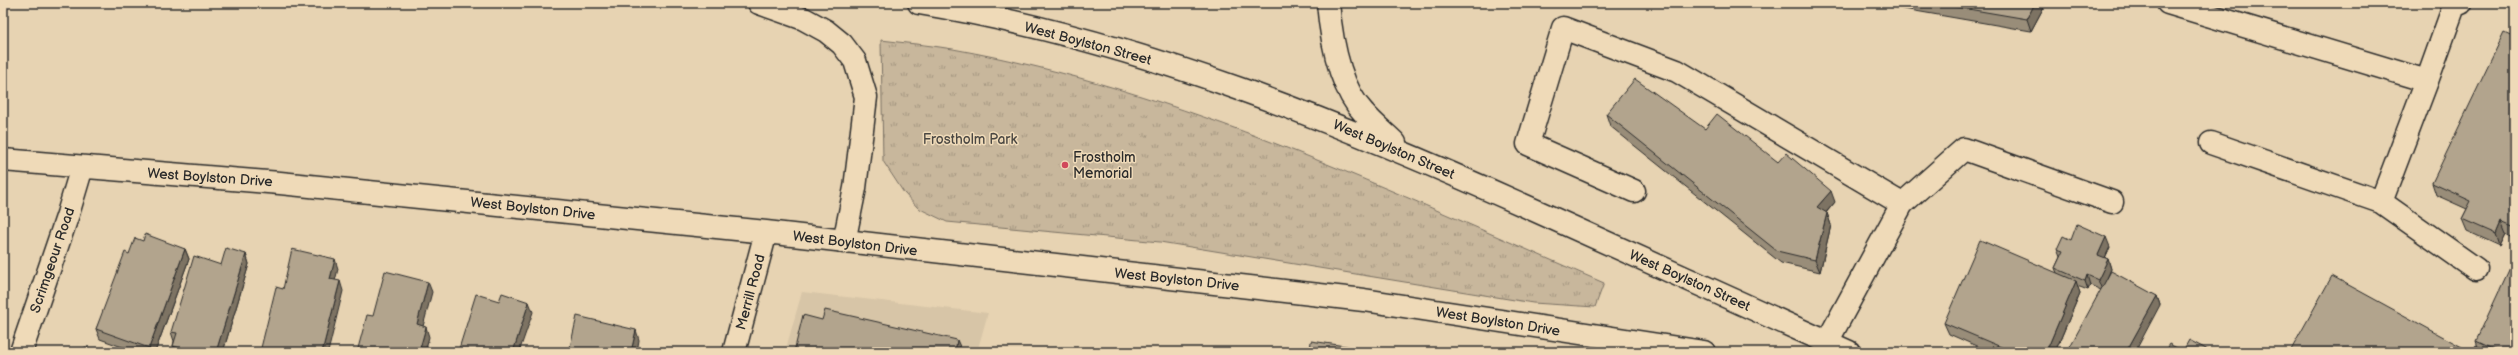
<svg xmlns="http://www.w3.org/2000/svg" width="2518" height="355" font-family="'Balsamiq Sans',sans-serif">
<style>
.built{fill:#d7c5a7}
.park{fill:url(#park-tufts);stroke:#7a7164}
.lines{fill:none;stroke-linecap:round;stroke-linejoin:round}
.minor-casing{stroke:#2b2b2b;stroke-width:25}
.major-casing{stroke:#2b2b2b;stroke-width:25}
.minor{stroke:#efdab8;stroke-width:22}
.major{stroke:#efdab8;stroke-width:22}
.wall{fill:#998d79;stroke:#2b2b2b}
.shaded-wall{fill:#7d7363;stroke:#2b2b2b}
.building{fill:#b2a48d;stroke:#2b2b2b}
.poi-dot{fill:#d1495b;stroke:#efdab8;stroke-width:1.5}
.labels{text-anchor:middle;stroke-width:3;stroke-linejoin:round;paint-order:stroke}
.street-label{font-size:14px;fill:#2b2b2b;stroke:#efdab8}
.park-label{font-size:14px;fill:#4a4742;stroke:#efdab8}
.poi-label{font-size:14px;fill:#2b2b2b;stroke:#efdab8;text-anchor:start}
</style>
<defs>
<pattern id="park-tufts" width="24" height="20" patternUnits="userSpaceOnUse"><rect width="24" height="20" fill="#c8b79c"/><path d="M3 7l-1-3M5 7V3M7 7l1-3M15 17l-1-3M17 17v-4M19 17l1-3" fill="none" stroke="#a3957f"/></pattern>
</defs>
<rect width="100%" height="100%" fill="#e7d3b2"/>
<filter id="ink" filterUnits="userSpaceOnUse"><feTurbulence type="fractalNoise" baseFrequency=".025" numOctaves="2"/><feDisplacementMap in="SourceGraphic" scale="8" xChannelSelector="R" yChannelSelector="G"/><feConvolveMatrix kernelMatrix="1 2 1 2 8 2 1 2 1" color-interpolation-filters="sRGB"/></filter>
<g filter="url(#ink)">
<path class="built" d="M802,292l186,21 -11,39h-192z"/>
<path class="park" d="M881,40c24,3 48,5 72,9 229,41 439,143 651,234l-9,24 -62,-4 -373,-61 -213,-20 -29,-14 -14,-15 -21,-32z"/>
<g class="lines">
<defs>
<path id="minor" d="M2168,3l259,78 -46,121
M2427,81l27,-75 7,-3
M2211,143l170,59 95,67
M3,160l277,23 486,49 598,68 340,52
M1634,191l-106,-47 35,-116 114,43 225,133 -75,138
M1902,204l62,-55 148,53
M21,352l47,-138 14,-47
M734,352l32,-120"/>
<path id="major" d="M759,3l45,16 22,12 16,13 13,17 11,36 -11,91 -11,54
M919,3c222,37 429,123 633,215 99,45 198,90 297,134
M1328,3c3,34 11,84 36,110 9,11 21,20 31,30"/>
</defs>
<use href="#minor" class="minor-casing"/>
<use href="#major" class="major-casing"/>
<use href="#minor" class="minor"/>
<use href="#major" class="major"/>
</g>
<path class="wall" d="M1869,3h177l-15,28z
M2515,38v201l-9,-5 -6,12 -33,-15 -5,-12 5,-10 -31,-14 -4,-12z
M1606,114l99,15 73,33 57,40 -9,11h1l4,12 -11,47 -39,-9 -171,-137z
M2071,240l39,7 -5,11 3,1 3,10 -4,10 50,17 3,9 -59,-15 -11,-5 -2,5 -11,-4 3,7 -25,59h-65l-41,-18 -5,-11 113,-50 -2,-5 5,-11 -3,-8z
M143,241l42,8 4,10 -34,93h-19l-36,-13 -4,-10 33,-75z
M246,254l3,10 -26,88h-48l-2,-6 1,-5 -3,-9 50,-67z
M2476,341l39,11h-43l6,-5z"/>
<path class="shaded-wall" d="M2035,3h11l-15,28 -4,-12z
M1831,191l4,11 -14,16 -4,-11z
M1827,213l4,12 -11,47 -5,-12z
M2501,222l5,12 -6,12 -4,-12z
M2106,237l4,10 -8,17 -4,-9z
M185,249l4,10 -34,93h-5l-1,-4z
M246,254l3,10 -26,88h-7z
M335,259l3,10 -5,20 -3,-10z
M2108,259l3,10 -9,21 -4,-10z
M2087,275l3,10 -2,5 -3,-9z
M340,281l3,10 -15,61h-6z
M2076,281l4,12 -25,59h-9z
M428,282l4,10 -11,42 -4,-10z
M2157,296l3,9 -25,47h-9z
M529,302l4,10 -14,40h-6z
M426,327l3,10 -4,15h-6z
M636,330l3,10 -2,12h-6z
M957,340l5,11 -1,1h-6z"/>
<path class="building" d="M1933,3h102l-8,16z
M2504,33l11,5v190l-14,-6 -5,12 -34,-15 9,-18 -39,-18z
M1635,79l70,50 12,-15 61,48 8,-9 45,38 -14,16 10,6 -12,47 -38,-9 -171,-137z
M2077,224l29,13 -8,18 10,4 -10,21 -11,-5 -2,6 -30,-13 8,-17 -6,-2 6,-13 8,4z
M145,234l40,15 -36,99 -53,-19 29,-77 4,2 6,-16 8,3z
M1980,240l96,41 -30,71h-33l-69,-29z
M226,248l20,6 -30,98h-22l-21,-6 4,-13 -6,-1 23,-76 27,9z
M292,249l43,10 -5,20 10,2 -18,71h-62l16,-65 7,2z
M2515,257v95h-15l-24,-11z
M385,271l43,11 -11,42 9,3 -7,25h-62l10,-37 6,1z
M2111,271l46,25 -31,56h-59z
M2332,276l139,76h-177l-3,-2z
M502,293l27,9 -16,50h-55l18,-58 23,7z
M825,310l132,30 -2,12h-161l9,-37 19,5z
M577,316l59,14 -5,22h-62z
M2189,340l23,12h-48l5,-8 14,7z
M1311,341l62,9v2h-63z
M2476,345l11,7h-15z
M85,347l14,5h-17z"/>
</g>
<circle class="poi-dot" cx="1065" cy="165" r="4"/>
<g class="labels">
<g class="street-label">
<text transform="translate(1088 43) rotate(15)" y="5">West Boylston Street</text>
<text transform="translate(1394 149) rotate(23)" y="5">West Boylston Street</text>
<text transform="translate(210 177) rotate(4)" y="5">West Boylston Drive</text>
<text transform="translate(533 208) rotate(6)" y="5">West Boylston Drive</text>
<text transform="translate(855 243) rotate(7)" y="5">West Boylston Drive</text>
<text transform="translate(52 260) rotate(-71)" y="5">Scrimgeour Road</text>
<text transform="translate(1177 279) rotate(6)" y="5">West Boylston Drive</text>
<text transform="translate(1690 280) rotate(24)" y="5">West Boylston Street</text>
<text transform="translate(750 292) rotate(-75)" y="5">Merrill Road</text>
<text transform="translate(1498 321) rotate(9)" y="5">West Boylston Drive</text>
</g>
<g class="park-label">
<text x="970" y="144">Frostholm Park</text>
</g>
<g class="poi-label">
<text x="1073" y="162">Frostholm<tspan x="1073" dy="16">Memorial</tspan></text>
</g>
</g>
<rect width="2518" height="355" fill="none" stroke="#efdab8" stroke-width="16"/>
<rect x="8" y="8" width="2502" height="339" fill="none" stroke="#2b2b2b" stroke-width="1.5" filter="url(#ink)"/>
</svg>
